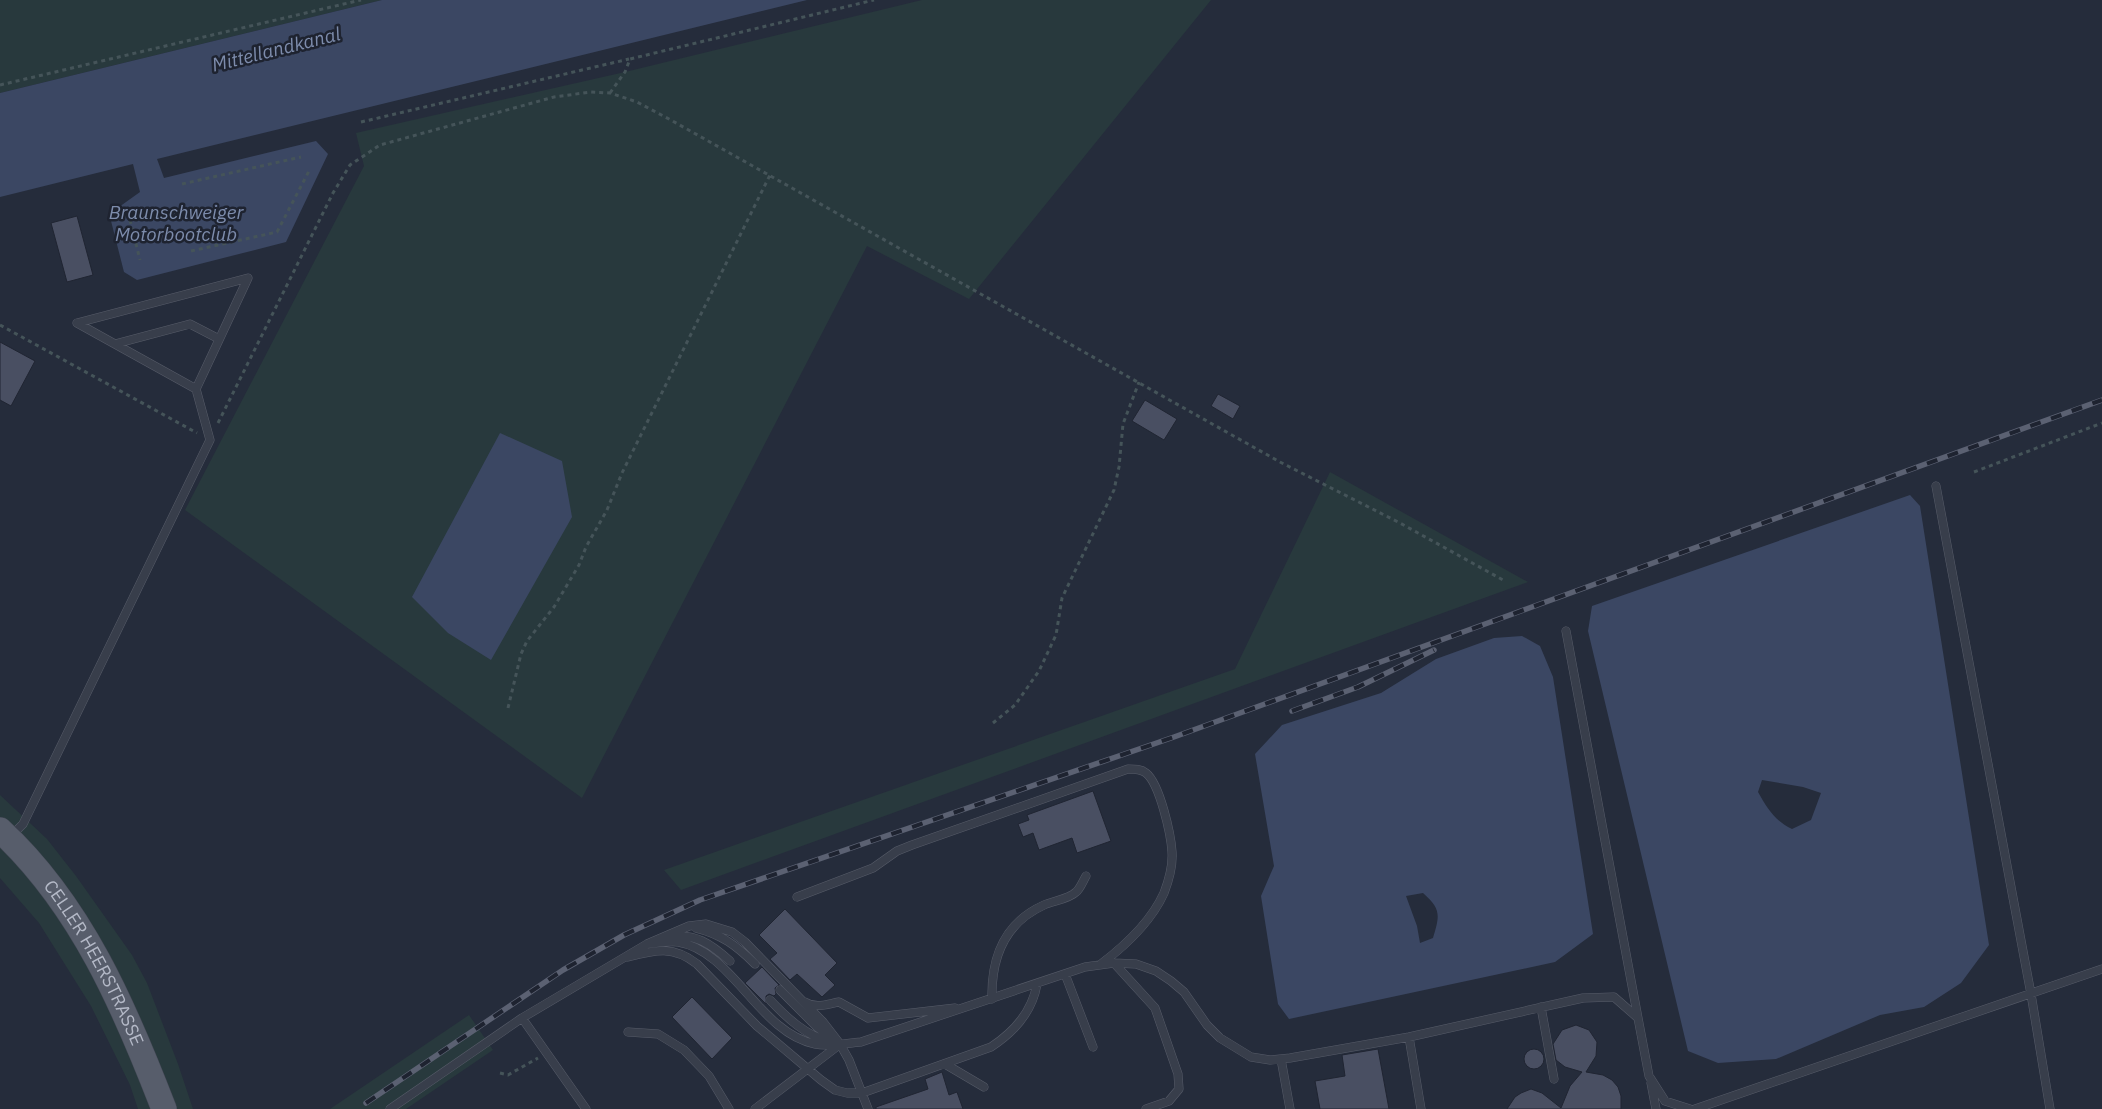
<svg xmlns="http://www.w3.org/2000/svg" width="2102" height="1109" font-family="'IBM Plex Sans',sans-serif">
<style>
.green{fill:#28393d}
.water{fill:#3b4763;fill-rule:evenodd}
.building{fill:#494f62;stroke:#202532}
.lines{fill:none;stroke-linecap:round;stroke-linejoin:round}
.lane-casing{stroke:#575c69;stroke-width:9}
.primary-casing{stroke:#424754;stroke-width:26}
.path{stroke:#455459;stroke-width:3;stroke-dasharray:4 4;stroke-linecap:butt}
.lane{stroke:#383e4b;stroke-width:8}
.primary{stroke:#575d6b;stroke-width:25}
.rail-casing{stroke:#5b6172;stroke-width:5.5}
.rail{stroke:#1e2330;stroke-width:4;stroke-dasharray:11;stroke-linecap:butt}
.labels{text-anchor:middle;stroke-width:5;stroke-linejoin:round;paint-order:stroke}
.street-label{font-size:18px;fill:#b4b9c7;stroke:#1e2330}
.water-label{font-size:19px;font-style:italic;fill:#7d8cac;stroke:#1e2330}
</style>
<rect width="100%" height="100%" fill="#252c3b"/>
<path class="green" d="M0,0h382l-382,93z
M922,0h289l-242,299 -102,-53 -285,552 -397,-288 179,-344 -8,-33 269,-61z
M1330,472l198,110 -847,308 -17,-20 571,-201z
M0,795l47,44 29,37 56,79 15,28 31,81 15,45h-55l-8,-24 -39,-79 -52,-83 -39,-45z
M469,1015l24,35 -87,59h-76z"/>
<path class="water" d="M382,0h425l-650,159 7,19 152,-37 12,13 -42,88 -149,38 -13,-8 -14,-55 9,-10 21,-15 -7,-28 -133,33v-104z
M500,433l62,28 10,56 -81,143 -43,-27 -36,-36z
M1910,495l10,11 69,439 -28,38 -37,24 -44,8 -104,44 -58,4 -30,-12 -100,-420 4,-25zM1762,780l41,7 18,6 -10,27 -19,9c-17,-8 -25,-21 -34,-37z
M1522,636l18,10 13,31 40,257 -38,28 -266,57 -11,-15 -17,-108 13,-30 -19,-112 27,-29 99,-32 55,-34 58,-21zM1423,893c18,16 17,22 10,45l-13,5 -3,-17 -11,-30z"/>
<path class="building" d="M77,216l16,59 -26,7 -16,-59z
M0,342l35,19 -24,45 -11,-6z
M1218,394l22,12 -7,13 -22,-13z
M1145,400l32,19 -13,21 -32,-19z
M1093,791l18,50 -34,12 -5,-15 -33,12 -6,-17 -10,4 -5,-13 11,-4 -2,-5z
M785,909l52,54 -12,12 10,10 -13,12 -25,-23 -7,6 -20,-21 7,-6 -18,-18z
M762,967l17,18 -4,3 1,6 -2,2 -5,-2 -3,2v8l-21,-21z
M692,997l40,41 -20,21 -40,-42z
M1576,1025l13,5 8,12 -1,14 -10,16 17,3 9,5 6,7 3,9v13h-114l8,-12 6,-4 10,-4 11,4 19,15 9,-22 12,-14 -17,-5 -9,-7 -3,-16 9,-14z
M1524 1059a10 10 0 1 1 20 0a10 10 0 1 1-20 0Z
M1378,1049l11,60h-69l-5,-28 30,-5 -3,-21z
M942,1072l7,23 8,-3 6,17h-87v-2l52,-18 -3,-10z"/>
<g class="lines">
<defs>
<path id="lane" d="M77,323l171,-45 -52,111
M115,344l75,-20 29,15
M1936,486l95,508 19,115
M1566,631l72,387
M12,835l11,-11 187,-384 -14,-51 -119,-66
M797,897l76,-29 24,-17 15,-6 216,-76c7,0 13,0 18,4 14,11 25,62 26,79 1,14 -3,28 -8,41 -13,29 -38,52 -63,71
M696,928c25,6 41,18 59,36
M668,938c26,-7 44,7 62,23
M647,944c10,-1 21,-3 31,-2 55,9 81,91 137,102 15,3 31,-1 46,-2l224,-75 29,-4 22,1 20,7 15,10 13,11 23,33 13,13 31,19 19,3 20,-2 119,-21 174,-39 31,-1 24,21 11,58 16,25 25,8
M628,957c27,-7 45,-12 69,7l60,62 64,54 14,10 12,3h15l129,-46c23,-15 41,-34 46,-63
M1114,963l41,45 23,66 1,15 -10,12 -23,8
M1065,974l28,73
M780,990l37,37 15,11
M992,999c-1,-41 12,-76 52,-94 9,-4 25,-6 32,-13 4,-3 7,-11 10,-16
M770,1000c17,18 36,36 61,42
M805,1002c11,7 22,2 34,0l29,16 87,-10
M1541,1007l13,72
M522,1018l64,91
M628,1032l30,2 26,16 25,26 20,33
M1409,1037l12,72
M1281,1059l9,50
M945,1064l39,23
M1651,1083l5,26
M390,1109l132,-91 125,-74 42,-18 17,-2 26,8 13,10 78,80 17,22 9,16 19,49
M755,1109l84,-64
M1695,1109l407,-140"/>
<g id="primary">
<path id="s1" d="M0,830c81,75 125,178 164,279"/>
</g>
</defs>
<use href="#lane" class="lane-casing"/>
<use href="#primary" class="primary-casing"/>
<path class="path" d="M0,85l361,-85
M610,93l15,-21 5,-13 244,-59
M361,122l268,-63
M182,184l119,-27
M130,220l10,40
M191,251l86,-19 32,-61
M0,325l197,108
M218,423l115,-230 17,-28 30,-20 174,-48 37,-5 19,1 27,9 32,17 611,343 120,61 103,57
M1974,472l128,-49
M508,708l13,-54 6,-13 27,-34 25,-42 7,-18 21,-37 15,-37 148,-298
M993,723l22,-18 24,-34 17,-36 6,-37 52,-108 5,-23 4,-43 16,-42
M500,1073l8,2 30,-17"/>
<use href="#lane" class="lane"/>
<use href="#primary" class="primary"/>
<defs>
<path id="rail" d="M1292,711l66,-24 76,-37
M366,1103l197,-133 61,-35 76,-35 474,-163 928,-337"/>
</defs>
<use href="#rail" class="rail-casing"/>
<use href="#rail" class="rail"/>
</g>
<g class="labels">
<g class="street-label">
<text dy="6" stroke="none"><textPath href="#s1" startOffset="164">CELLER HEERSTRASSE</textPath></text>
</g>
<g class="water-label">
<text transform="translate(276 49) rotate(-14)" y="7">Mittellandkanal</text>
<text x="176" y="219">Braunschweiger<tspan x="176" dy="22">Motorbootclub</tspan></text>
</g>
</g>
</svg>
